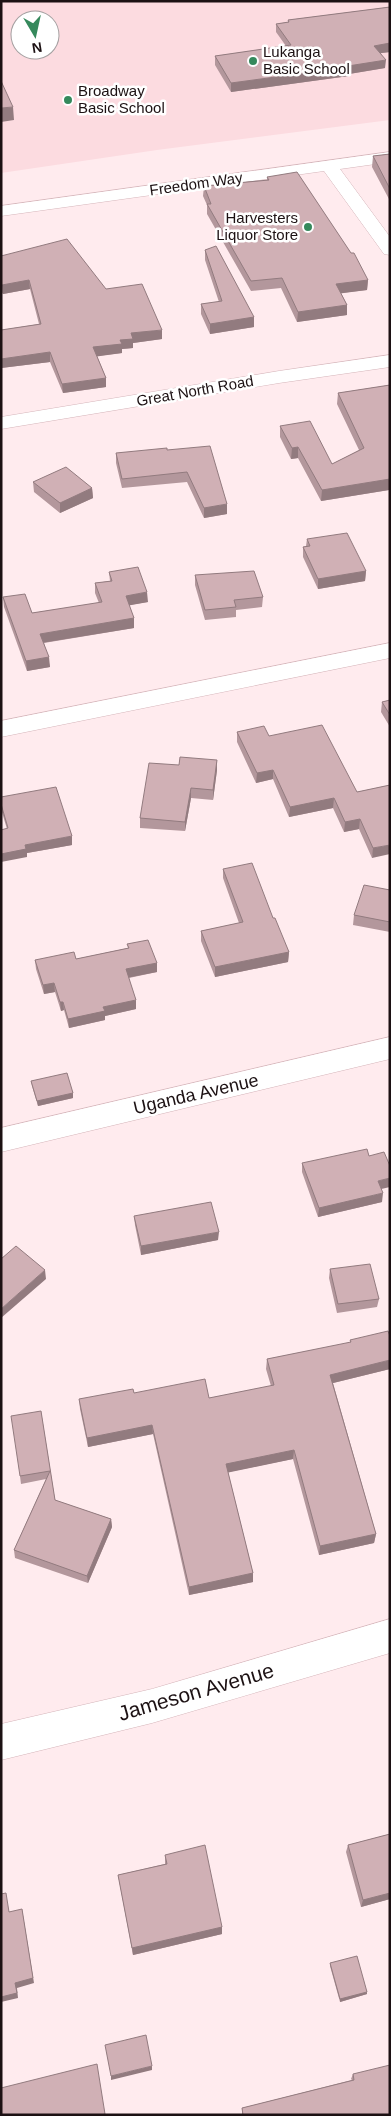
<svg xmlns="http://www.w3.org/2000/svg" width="391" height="2116" font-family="Helvetica,sans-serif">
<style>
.built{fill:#fcdbe0;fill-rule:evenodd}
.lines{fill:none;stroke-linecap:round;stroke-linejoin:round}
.minor-casing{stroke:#d5b5ba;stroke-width:1}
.secondary-casing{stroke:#d5b5ba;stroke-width:1}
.trunk-casing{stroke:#d5b5ba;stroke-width:1}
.minor{fill:#fff;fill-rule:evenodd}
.secondary{fill:#fff;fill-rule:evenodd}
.trunk{fill:#fff;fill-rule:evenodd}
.wall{fill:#b3979c}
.shaded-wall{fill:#927b7f}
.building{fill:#d0b0b5;stroke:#927b7f}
.poi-dot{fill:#35895c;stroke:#fff;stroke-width:2}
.labels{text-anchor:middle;stroke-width:5;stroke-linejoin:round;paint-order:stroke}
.far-poi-label{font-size:15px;fill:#1c1113;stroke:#fff;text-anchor:start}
.far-street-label{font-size:15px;fill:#1c1113;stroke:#fff}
.street-label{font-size:18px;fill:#1c1113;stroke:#fff}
.near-street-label{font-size:21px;fill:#1c1113;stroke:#fff}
</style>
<rect width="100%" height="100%" fill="#ffebee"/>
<path class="built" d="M1,1h389v119l-233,30 -156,23zM20,20h30v30h-30z"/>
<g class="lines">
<defs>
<path id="minor" d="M390,643v15l-389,79v-16z
M390,1037v22l-389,93v-24z
M390,1619v34l-238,70 -151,37v-36l151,-35z"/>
<path id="secondary" d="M390,152v10l-50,7 50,68v18l-6,-1 -60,-83 -323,45v-10z"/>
<path id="trunk" d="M390,355v12l-111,16 -278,46v-12l278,-46z"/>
</defs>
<use href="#minor" class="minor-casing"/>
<use href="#secondary" class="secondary-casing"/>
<use href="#trunk" class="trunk-casing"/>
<use href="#minor" class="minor"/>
<use href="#secondary" class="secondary"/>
<use href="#trunk" class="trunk"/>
</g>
<path class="wall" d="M390,7v45l-9,1 4,15 -36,6v2l-118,16 -16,-27v-9l71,-10 -10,-14v-8l12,-2v-2z
M390,154v47l-18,-34 1,-11z
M267,177l101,103 -1,10 -26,3 6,12v10l-50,7 -16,-34 -30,3 -44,-77v-9l-4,-9 1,-10 63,-6z
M205,250l49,67v10l-44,7 -9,-20v-10l18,-2 -14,-42z
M1,256l105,33 56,50 -29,4v5l-11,1v4l-25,3 9,22v9l-43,6 -13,-31 -49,6v-38l38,-6 -9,-35 -27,5 -2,-2z
M390,385v106l-1,-1 -68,11 -23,-43 -7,1 -11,-22v-11l52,38 27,-14 -22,-46 1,-11z
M167,450l60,64 -23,4 -17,-36 -65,6 -6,-25v-10z
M33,482l59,6 1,10 -33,15 -26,-21z
M307,539l59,32 -1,10 -47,8 -15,-32v-10l3,-1z
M109,572l39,30 -19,3 5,13v10l-90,15 6,24 -23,4 -23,-64 -1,-10 29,16 67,-10 -4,-10v-10l15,-2z
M195,575l68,22 -1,10 -26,3v7l-31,3 -10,-35z
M390,700v27l-9,-15 1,-10z
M237,732l32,4 88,56 33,-7 -18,73 -13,-29 -15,3 -11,-24 -44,9 -16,-38 -17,4 -19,-41z
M217,760v10l-4,30 -22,-2 -6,33 -45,-3v-10l39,-53z
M1,797l71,48 -45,8v4l-20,-28 -6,-20z
M223,869l50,49 16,34 -1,10 -73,15 -14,-36v-10l38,-8 -16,-45z
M390,890v42l-37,-7 1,-10z
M127,944l30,19v9l-28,6 7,31 -31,7v4l-36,8 -5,-18 -3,1 -6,-19 -11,2 -8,-25 -1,-9 41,-1 52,-11z
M31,1081l42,12v5l-35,8 -6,-20z
M302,1163l80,39 -64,15 -16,-45z
M134,1216l84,24 -77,15 -6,-30z
M330,1269l49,30 -2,8 -40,6 -8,-35z
M350,1340l40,29 -57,14 43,151 -2,9 -55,12 -26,-96 -65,13 25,101v9l-64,13 -36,-161 -65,13 -8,-38 -1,-10 55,-6 75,5 62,-12 -5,-17 1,-10 83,-16z
M41,1411l14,89 56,19 1,8 -24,56 -73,-25 -1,-8 32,-71 -25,5 -1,-8z
M390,1834v65l-29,8 -15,-55 2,-7z
M165,1855l57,72v7l-89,21 -15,-80 47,-11z
M330,1963l37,31 -27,8 -10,-36z
M353,2074l37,41h-148v-7l110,-28 -1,-1z"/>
<path class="shaded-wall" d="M390,43v9l-17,2 1,-8z
M386,60l-1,8 -36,6v2l-118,16v-9z
M13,107l1,13 -13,2v-14z
M29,280l1,9 -27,5 -1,-9z
M368,280l-1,10 -31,4v-10z
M347,305v10l-50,7 1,-10z
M254,317v10l-44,7v-10z
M162,330v9l-29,4v5l-11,1v4l-29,4v-10l27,-7 11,-7z
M50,352v10l-49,6v-9z
M106,378v9l-43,6 -1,-9z
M298,447v11l-7,1 1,-11z
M390,479l-1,11 -68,11 1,-11z
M92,488l1,10 -33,15v-10z
M227,504v10l-23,4v-10z
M366,571l-1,10 -47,8v-10z
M147,592l1,10 -22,4v-10z
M134,618v10l-93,15 -1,-9z
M49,657l1,10 -23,4 -1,-10z
M217,760v10l-4,30v-10z
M273,770v9l-17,4 1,-10z
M191,788v10l-6,33v-9z
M334,798l-1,10 -44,9 1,-10z
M360,819l-1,10 -15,3 1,-10z
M72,836v9l-45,8v4l-26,5v-8l24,-9z
M390,845v9l-18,4 1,-10z
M289,952l-1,10 -73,15v-10z
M157,963v9l-31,6v-9z
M54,983l1,9 -11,2 -1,-9z
M136,1000v9l-31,7v4l-36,8 -1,-9 35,-12z
M60,1002h3l1,8 -3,1z
M73,1093v5l-35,8 -1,-5z
M390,1178v9l-13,3 1,-9z
M383,1193l-1,9 -64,15 1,-9z
M219,1232l-1,8 -77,15v-9z
M45,1270l1,9 -45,39v-9z
M390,1360v9l-61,15 1,-9z
M152,1425l1,9 -65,13 -1,-9z
M294,1450l-1,9 -67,14v-9z
M111,1519l1,8 -24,56 -1,-7z
M376,1534l-2,9 -55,12 1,-9z
M253,1573v9l-64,13v-8z
M390,1893v6l-29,8 2,-7z
M22,1909l12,74 -17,5 1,10 -17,4v-5l14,-14z
M222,1927v7l-89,21 -1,-7z
M367,1992v2l-27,8v-3z
M152,2066v4l-41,10v-4z"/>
<path class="building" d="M390,7v36l-16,3 12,14 -38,6 2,1 -119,16 -16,-27 76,-11 -15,-21 13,-2 -1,-2z
M1,81l12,26 -12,1z
M390,154v35l-17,-33z
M297,172l54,81h3l14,27 -32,4 11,21 -49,7 -16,-34 -31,3 -44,-77h4l-7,-18 65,-6 -2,-3z
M67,239l39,50 36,-5 20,46 -31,3 2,6 -13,1 2,4 -29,3 13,31 -44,6 -12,-32 -49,7v-29l40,-6 -12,-44 -27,5 -1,-1v-28z
M216,246l38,71 -44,7 -9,-20 21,-3 -17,-51z
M390,385v94l-68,11 -24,-43 -6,1 -12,-22 30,-5 22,43 32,-16 -26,-55z
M210,446l17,58 -23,4 -17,-36 -65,7 -6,-26 51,-5v2z
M66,467l26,21 -32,15 -27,-21z
M347,533l19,38 -48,8 -15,-32 7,-1 -3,-7z
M138,567l9,25 -21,4 8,22 -94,16 9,23 -23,4 -23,-64 22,-3 7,19 70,-11 -7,-19 17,-2 -3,-9z
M254,571l9,26 -29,3 2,7 -31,3 -10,-35z
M390,700v15l-8,-13z
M322,725l35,67 33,-7v60l-17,3 -13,-29 -15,3 -11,-24 -44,9 -17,-37 -16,3 -20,-41 27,-6 5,10z
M180,757l37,3 -4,30 -22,-2 -6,34 -45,-4 9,-55 30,2z
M56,787l16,49 -47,9 1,4 -25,5v-24l7,-2 -7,-24v-7z
M252,863l21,55h2l14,34 -74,15 -14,-36 42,-9 -20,-53z
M364,885l26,5v32l-36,-7z
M148,940l9,23 -31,6 10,31 -33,7 2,4 -37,8 -5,-17h-3l-6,-19 -11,2 -8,-25 39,-8 2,7 53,-11 -2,-4z
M67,1073l6,20 -36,8 -6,-20z
M367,1149l2,7 15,-4 6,14v12l-12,3 5,12 -64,15 -17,-45z
M211,1202l8,30 -78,14 -7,-30z
M16,1246l29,24 -44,39v-50z
M370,1264l9,35 -41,5 -8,-35z
M388,1331l2,5v24l-60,15 46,159 -56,12 -26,-96 -68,14 27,109 -64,14 -37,-162 -65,13 -8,-39 54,-10 1,4 71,-14 4,19 65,-13 -7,-26 84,-17 -1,-2z
M41,1411l14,89 56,19 -24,57 -73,-26 36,-79 -30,5 -9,-60z
M390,1834v59l-27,7 -15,-55z
M205,1845l17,82 -90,21 -14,-73 49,-11 -2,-9z
M6,1893l3,19 13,-3 11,69 -18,5 2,10 -16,4v-103z
M357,1956l10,36 -27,7 -10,-36z
M146,2035l6,31 -41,10 -6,-31z
M97,2064l8,50 -4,1h-100v-27z
M390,2065v50h-147l-1,-7 112,-28 -1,-6z"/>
<g class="poi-dot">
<circle cx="253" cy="61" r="5"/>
<circle cx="68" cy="100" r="5"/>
<circle cx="308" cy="227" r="5"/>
</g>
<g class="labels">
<g class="far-poi-label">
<text x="263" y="57">Lukanga<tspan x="263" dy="17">Basic School</tspan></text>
<text x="78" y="96">Broadway<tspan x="78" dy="17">Basic School</tspan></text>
<text x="298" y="223" text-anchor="end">Harvesters<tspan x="298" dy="17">Liquor Store</tspan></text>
</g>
<g class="far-street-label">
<text transform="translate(196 184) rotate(-8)" y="5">Freedom Way</text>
<text transform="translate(195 391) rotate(-10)" y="5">Great North Road</text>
</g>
<g class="street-label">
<text transform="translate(196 1094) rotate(-13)" y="6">Uganda Avenue</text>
</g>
<g class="near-street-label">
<text transform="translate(196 1692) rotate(-16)" y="7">Jameson Avenue</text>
</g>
</g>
<rect width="391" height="2116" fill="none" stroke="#1c1113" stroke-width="5"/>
<g transform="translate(35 35) rotate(171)"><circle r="24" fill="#ffffff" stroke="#a4a0a1"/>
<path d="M0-4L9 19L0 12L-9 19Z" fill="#35895c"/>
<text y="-8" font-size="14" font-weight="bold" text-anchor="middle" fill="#1c1113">N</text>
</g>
</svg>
